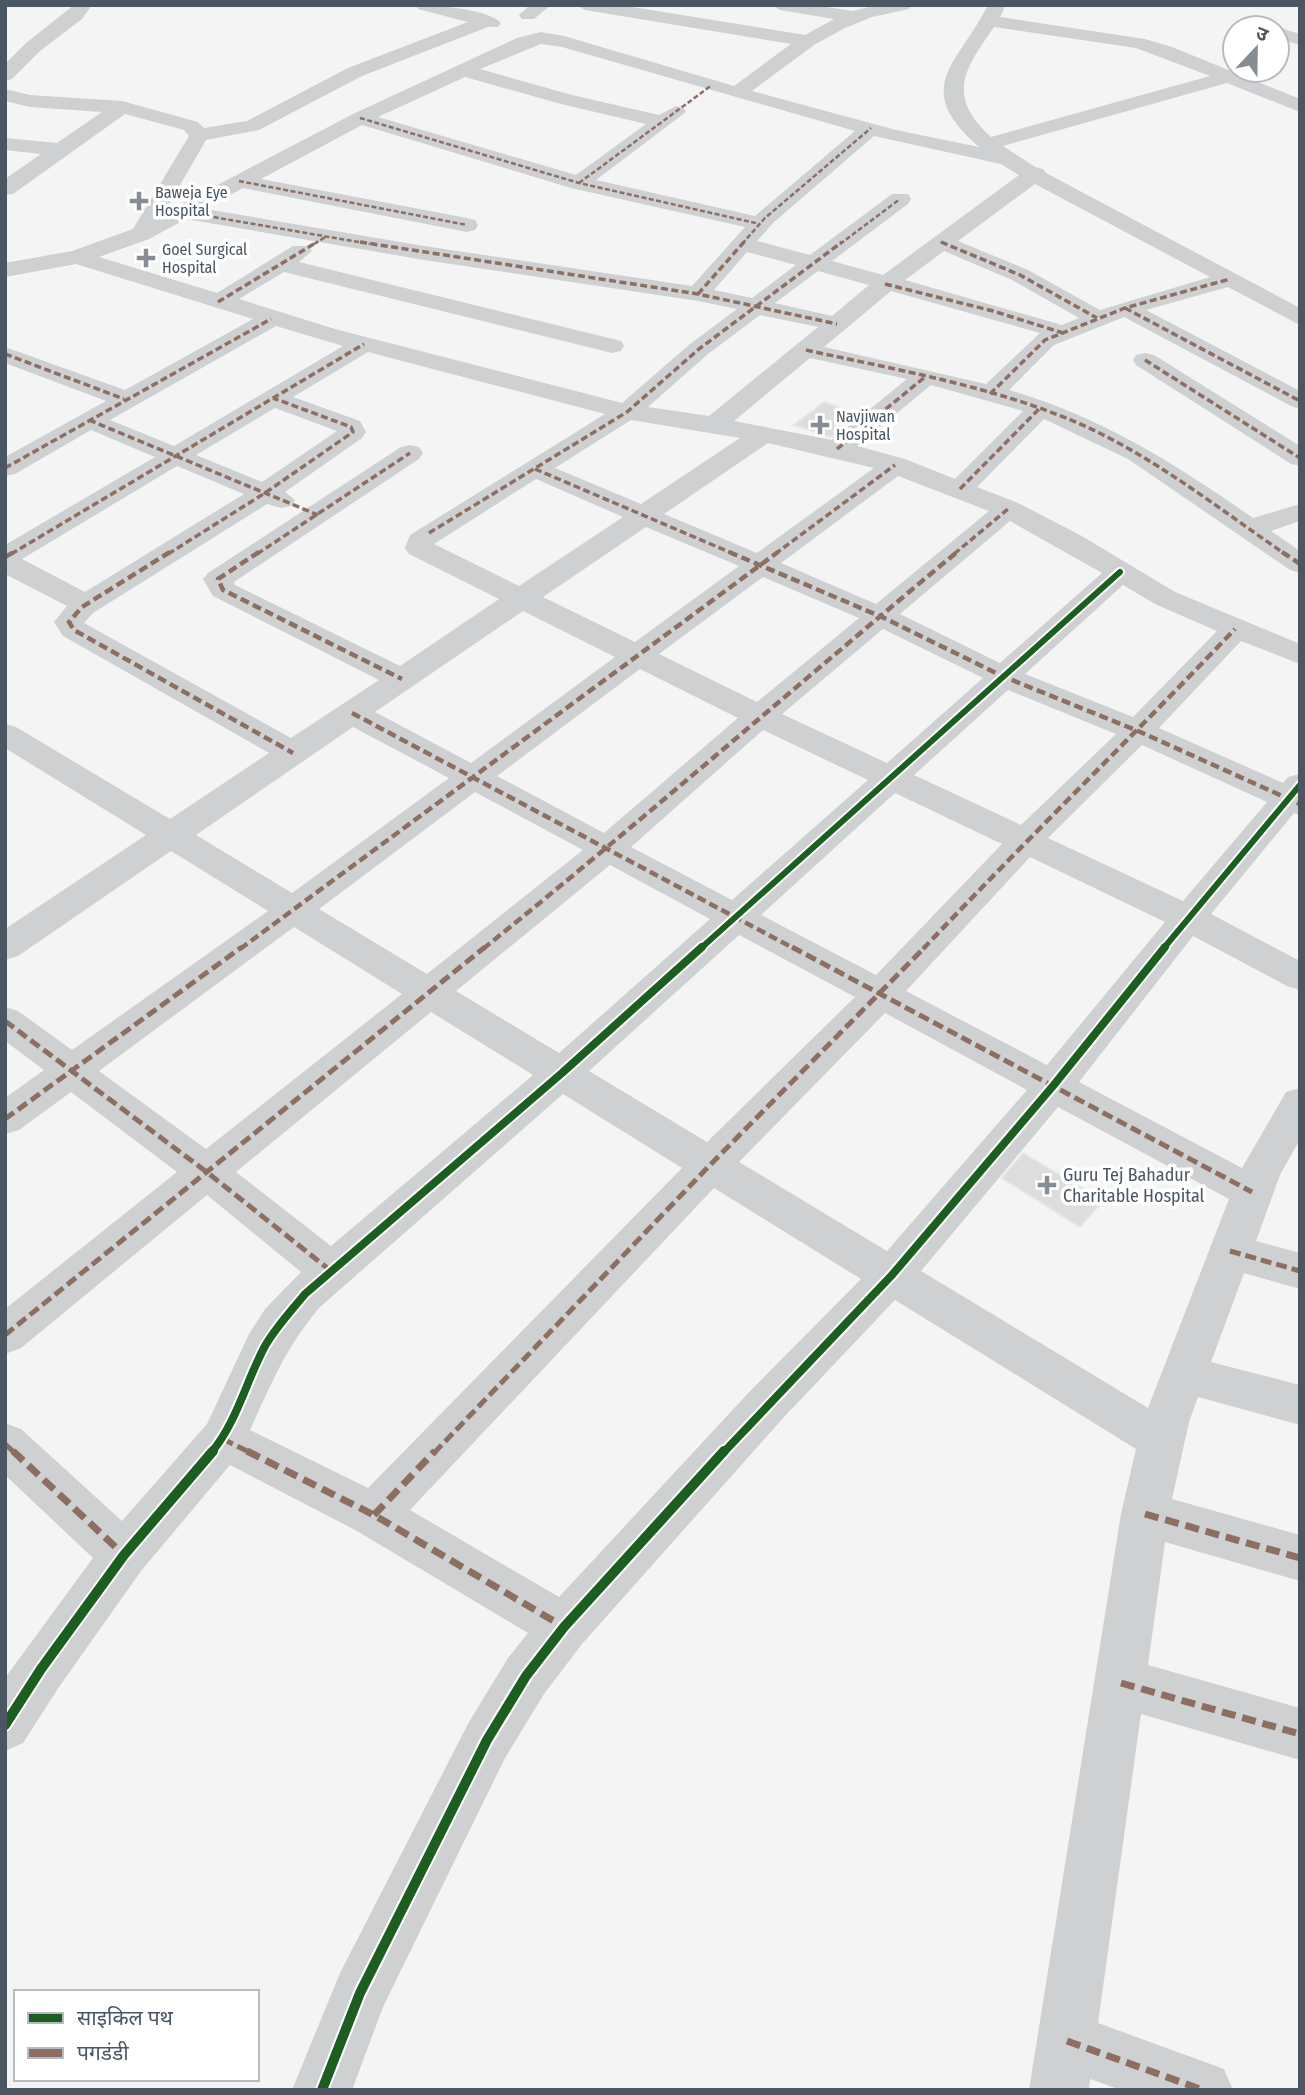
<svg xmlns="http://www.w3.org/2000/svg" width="1305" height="2095" font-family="'Fira Sans Condensed','Noto Sans Devanagari',sans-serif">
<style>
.building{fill:#ddddde;stroke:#e5e6e7;stroke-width:2}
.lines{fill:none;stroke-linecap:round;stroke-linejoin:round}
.minor{fill:#ced0d2;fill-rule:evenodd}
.quiet-far4{stroke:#8d6e63;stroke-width:2.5;stroke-dasharray:5 2.5;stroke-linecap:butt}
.quiet-far3{stroke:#8d6e63;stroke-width:3.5;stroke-dasharray:7 3.5;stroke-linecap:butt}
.quiet-far2{stroke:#8d6e63;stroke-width:4.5;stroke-dasharray:9 4.5;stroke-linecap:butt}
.quiet-far1{stroke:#8d6e63;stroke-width:5;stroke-dasharray:11 5;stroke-linecap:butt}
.quiet{stroke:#8d6e63;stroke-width:7;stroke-dasharray:14 7;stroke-linecap:butt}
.cycleway-far2-casing{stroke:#fff;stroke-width:10}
.cycleway-far1-casing{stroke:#fff;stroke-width:12}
.cycleway-casing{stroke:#fff;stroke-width:14}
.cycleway-far2{stroke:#1b5e20;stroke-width:6}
.cycleway-far1{stroke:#1b5e20;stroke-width:8}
.cycleway{stroke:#1b5e20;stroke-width:10}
.poi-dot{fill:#868d94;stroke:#fff;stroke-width:2.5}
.labels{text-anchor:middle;stroke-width:7;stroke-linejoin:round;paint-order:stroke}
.far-poi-label{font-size:16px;fill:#4a5661;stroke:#fff;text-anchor:start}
.poi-label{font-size:18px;fill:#4a5661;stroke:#fff;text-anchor:start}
</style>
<rect width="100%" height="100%" fill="#f4f4f4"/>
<path class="building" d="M824,402l35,12 -28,23 -37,-12z
M1023,1153l80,48 -23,26 -78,-49z"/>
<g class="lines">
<path class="minor" d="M74,5h18l-10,14 -42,32 -28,28 -7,2v-17l21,-21z
M415,5c20,0 74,4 86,18l-3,4h-10l-126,49 -103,54 -53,10 -42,73 189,-99 164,-76 24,-6 23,4 170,50 57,-42 -206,-34 -9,-5h44l185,30 29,-16 -54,-9 -9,-5h43l39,6 23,-6h36l-3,4 -37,8 -27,11 -31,17 -62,46 144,39 83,17c-69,-60 -21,-82 9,-142h18l-6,12 145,22 27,8 128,52v13l-73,-29 -224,63 32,21 8,2 3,4 254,135v17l-72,-38 -82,23 154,81v18l-9,-3 -167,-89 -70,28 -45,45c90,26 167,74 244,128l47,-14v17l-29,10 29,20v22l-10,-3 -162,-111 -84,-40 -67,68 41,16 62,32 95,57 125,52v20l-59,-23 -82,87 124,55 5,-6 12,-3v41l-6,-2 -83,101 89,47v29l-13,-4 -94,-50 -114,146 163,86 44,-76 14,-4v51l-20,36 -24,66 44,12v36l-56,-16 -33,89 89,23v40l-102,-28 -9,25 -17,77 128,36v46l-135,-39 -17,123 152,43v52l-159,-46 -43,309 126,46 9,21h-112l-31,-11 -1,11h-60l92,-576 15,-65 -241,-149 -111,117 -202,227 -38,50 -39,64 -122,249 -31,83h-60l48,-117 129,-251 39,-64 20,-25 -171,-102 -127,-66 -89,106 -82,116 -36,56 -18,8v-73l88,-120 -88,-83v-52l16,6 101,92 85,-97 42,-90 16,-25 36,-37 -94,-77 -186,153 -16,6v-45l172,-137 -106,-80 -52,38 -14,4v-36l39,-28 -39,-29v-34l13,4 54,39 196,-139 -97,-60 -153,105 -13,4v-31l141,-94 -141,-87v-24l11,3 154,92 99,-66 -206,-117 -9,-14 13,-16 -62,-32v-29l150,-88 -64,-27 -76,44 -10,2v-19l101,-56 -101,-38v-16l120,43 128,-71 -177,-55 -71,13v-14l67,-12 61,-22 56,-93 -5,-6 -59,-16 -112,80 -8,1v-16l36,-25 -36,-4v-12l52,5 45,-31 -72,-5 -25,-6v-12l25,6 92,6 76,21 6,6 43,-7 101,-53 120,-46 -50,-13zM994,27l142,21 74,28 -219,61c-45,-41 -27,-67 3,-110zM541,44l21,3 293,84 -100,85 -159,-36 90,-68 -3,-4 -7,-2 -17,9 -87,-20 -92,-26zM465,77l96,27 85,20 -70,51 -198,-58zM362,125l209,63 174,39 -53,59 -268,-40 -219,-37 38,-21 224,44 8,-2 3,-5 -3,-5 -8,-2 -206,-39zM874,136l127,28 18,11 -136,100 -51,-14 76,-57 3,-5 -3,-5h-16l-82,61 -53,-14 16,-18zM1035,184l175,93 -110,33 -72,-40 -70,-29zM186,219l238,41 274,41 39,8 -47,35 -68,59 -287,-74 -96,-30 45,-27 328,81 9,-2 3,-5 -3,-5 -322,-79 13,-11 -3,-5h-16l-76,47 -118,-36 50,-18zM944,251l68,29 67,38 -17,7 -157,-45zM747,252l49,13 -44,33 -38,-8zM818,271l51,14 -37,31 -57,-13zM891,291l149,42 -54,51 -162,-37zM760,315l58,12 -109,89 -61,-9 60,-53zM276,326l67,20 -169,100 -64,-26zM368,352l237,62 -195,121 -5,13 4,6 90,45 -99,67 -165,-81 -1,-3 185,-123 4,-6 -4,-6 -9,-2 -9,2 -193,126 -5,6 10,17 166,84 -88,58 -207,-115 9,-10 174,-109 14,4 10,-2 4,-6 -10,-8 77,-54 4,-6 -6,-11 -67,-24zM810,358l97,21 -75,61 -98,-19zM931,385l92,26 -68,68 -50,-20 -48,-13zM275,408l62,23 -75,51 -66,-27zM631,420l109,18 -99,66 -86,-36zM768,443l106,25 -117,85 -93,-39zM177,466l67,28 -159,98 -63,-33zM898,476l91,35 -113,93 -95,-41zM536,479l87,38 -104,69 -85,-42zM1010,521l92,52 -102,90 -100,-49zM646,527l93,39 -104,76 -92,-45zM763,577l96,41 -102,84 -98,-48zM1123,585l32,19 62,27 -84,86 -108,-43zM523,611l92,46 -144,106 -96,-51zM883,629l100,49 -96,85 -105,-49zM640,669l98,49 -134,115 -107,-57zM1008,690l108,44 -95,91 -107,-50zM353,727l96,51 -157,115 -96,-58zM763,730l105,50 -136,120 -101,-53zM1142,745l125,57 -84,99 -135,-63zM475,792l108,58 -156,124 -108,-65zM895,793l107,51 -126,131 -115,-60zM1030,857l135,65 -118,143 -141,-74zM610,865l100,54 -151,134 -103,-62zM294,927l108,67 -196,155 -107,-78zM739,935l116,62 -148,145 -118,-71zM431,1012l102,63 -202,171 -95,-74zM885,1013l142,77 -140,161 -148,-89zM563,1094l119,74 -314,320 -118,-58c22,-48 36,-83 70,-123zM1058,1107l171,92 -81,209 -227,-137zM714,1188l147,91 -109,110 -193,208 -149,-87z
M530,5h21l-17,14h-12l-3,-4z
M1277,27l23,7v11l-23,-7v-10h-6z
M1145,353l9,2 146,91v20l-9,-2 -155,-99 -3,-5 3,-5z"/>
<path class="quiet-far4" d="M360,118l219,65 181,41
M239,181l228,44
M579,183l133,-98
M184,212l186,32
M941,242l4,2
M314,244l13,-8
M742,244l23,-26 106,-90
M840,244l60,-45"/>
<path class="quiet-far3" d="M360,242l338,52 139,30
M941,242l79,33 77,43
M885,284l108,27 70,22
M698,294l46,-52
M218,302l99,-60
M1125,308l175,93
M806,350c91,20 186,36 272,73 75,33 140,85 207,131
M5,354l119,45
M1145,360l155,98
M990,394l55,-54 80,-32 105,-29
M89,420l229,95
M837,449l88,-72
M5,468l266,-149
M535,469l199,85
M960,489l80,-81
M429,533l198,-121 72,-63 143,-107
M11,554l353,-210
M168,554l97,-61 88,-61 -2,-5 -78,-29
M257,554l153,-101
M775,554l120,-89
M954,554l54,-45"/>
<path class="quiet-far2" d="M170,552l-88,55 -13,15 5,8 219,123
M259,552l-41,27 5,11 179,89
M729,552l153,65 120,59 136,55 162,73
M1282,552l18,12
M5,557l9,-5
M352,713l443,236
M240,949l538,-397
M483,949c160,-129 315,-265 474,-397
M923,949c103,-109 209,-212 312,-320"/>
<path class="quiet-far1" d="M792,947l460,245
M5,1021l203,152 123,98
M5,1119l237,-172
M1230,1251l70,20
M5,1335l480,-388
M223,1439l28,14
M5,1444l10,9
M434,1453l277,-289 214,-217"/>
<path class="quiet" d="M13,1451l111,104
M247,1451l127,64 190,112
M1145,1514l155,44
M374,1515l61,-64
M1121,1683l179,51
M1067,2041l136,49"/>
<defs>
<path id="cycleway-far2" d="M700,949l420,-377
M1163,949l137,-164"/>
<path id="cycleway-far1" d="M211,1453c26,-31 35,-72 54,-107 11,-19 26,-35 40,-52l257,-221 140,-126
M723,1453l169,-178 161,-189 112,-139"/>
<path id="cycleway" d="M5,1725l36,-56 83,-114 89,-104
M322,2090l38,-97 127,-253 39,-64 38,-49 160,-176"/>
</defs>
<use href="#cycleway-far2" class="cycleway-far2-casing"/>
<use href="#cycleway-far1" class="cycleway-far1-casing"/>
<use href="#cycleway" class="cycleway-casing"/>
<use href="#cycleway-far2" class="cycleway-far2"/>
<use href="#cycleway-far1" class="cycleway-far1"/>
<use href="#cycleway" class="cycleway"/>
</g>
<g class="poi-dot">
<path d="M135.5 190.5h7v7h7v7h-7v7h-7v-7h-7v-7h7z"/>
<path d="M142.5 247.5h7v7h7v7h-7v7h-7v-7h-7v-7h7z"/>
<path d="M816.5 414.5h7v7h7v7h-7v7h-7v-7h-7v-7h7z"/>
<path d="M1043.5 1174.5h7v7h7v7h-7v7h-7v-7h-7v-7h7z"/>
</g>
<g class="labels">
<g class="far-poi-label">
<text x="155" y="198">Baweja Eye<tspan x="155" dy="18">Hospital</tspan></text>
<text x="162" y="255">Goel Surgical<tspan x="162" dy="18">Hospital</tspan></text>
<text x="836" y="422">Navjiwan<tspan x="836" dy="18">Hospital</tspan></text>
</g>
<g class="poi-label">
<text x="1063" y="1181">Guru Tej Bahadur<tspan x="1063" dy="21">Charitable Hospital</tspan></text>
</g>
</g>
<rect width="1305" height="2095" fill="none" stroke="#4a5661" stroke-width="14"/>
<rect x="14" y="1990" width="245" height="91" fill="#ffffff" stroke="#b7bbc0" stroke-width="2"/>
<rect x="28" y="2013" width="35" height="10" fill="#1b5e20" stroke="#b7bbc0" stroke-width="2"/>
<text x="77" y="2025" font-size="21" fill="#4a5661">साइकिल पथ</text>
<rect x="28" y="2048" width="35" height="10" fill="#8d6e63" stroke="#b7bbc0" stroke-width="2"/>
<text x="77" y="2060" font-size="21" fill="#4a5661">पगडंडी</text>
<g transform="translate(1256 49) rotate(22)"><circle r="33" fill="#ffffff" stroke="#b7bbc0" stroke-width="2"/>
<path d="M0-5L12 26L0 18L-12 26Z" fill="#868d94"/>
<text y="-10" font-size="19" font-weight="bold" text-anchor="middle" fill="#4a5661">उ</text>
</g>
</svg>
